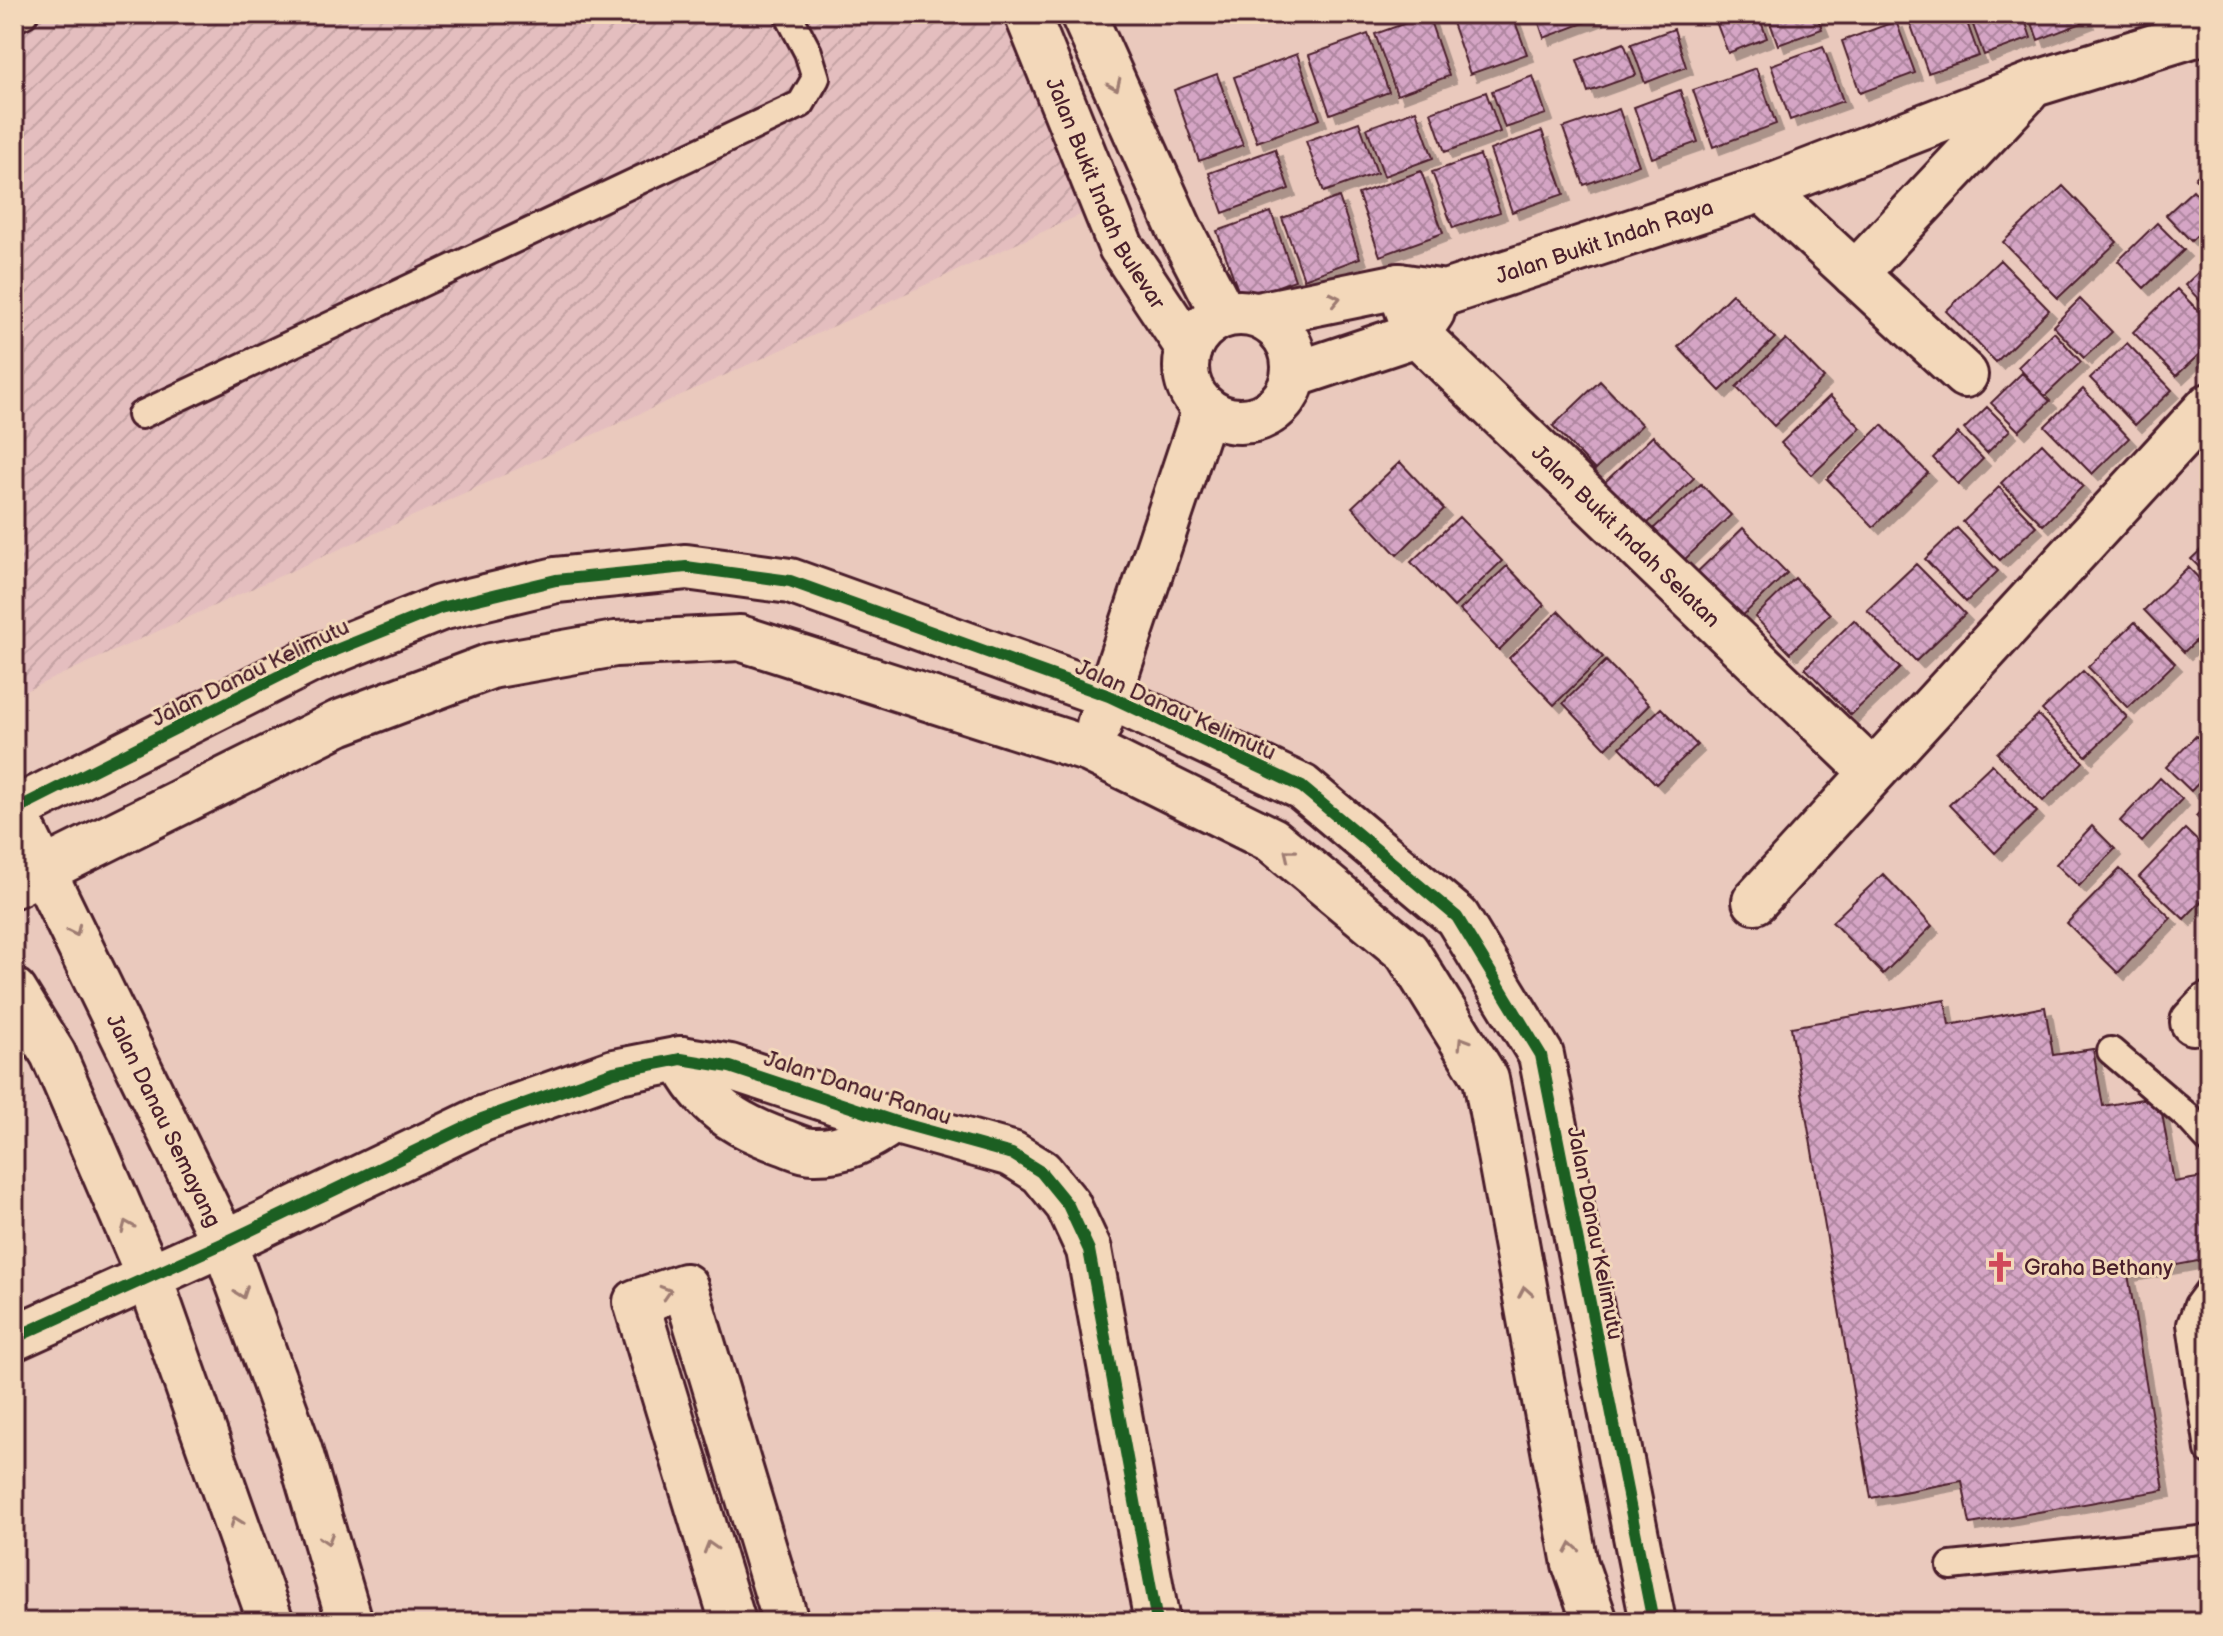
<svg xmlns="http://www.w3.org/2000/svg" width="2223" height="1636" font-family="'Balsamiq Sans',sans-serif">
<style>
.industrial{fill:url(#industrial-furrows)}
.building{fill:url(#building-cross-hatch);stroke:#4a1f2b;stroke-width:2;filter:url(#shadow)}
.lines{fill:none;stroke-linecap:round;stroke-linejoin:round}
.lane-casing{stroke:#4a1f2b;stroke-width:32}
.street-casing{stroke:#4a1f2b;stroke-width:50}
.lane{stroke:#f3d8ba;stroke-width:26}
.street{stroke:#f3d8ba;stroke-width:44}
.cycleway-casing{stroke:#f3d8ba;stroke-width:17}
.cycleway{stroke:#1b5e20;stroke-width:12}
.oneway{stroke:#9e7c72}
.labels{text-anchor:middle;stroke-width:6;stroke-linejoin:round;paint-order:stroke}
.street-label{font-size:22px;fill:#4a1f2b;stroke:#f3d8ba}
.poi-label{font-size:22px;fill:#4a1f2b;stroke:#f3d8ba;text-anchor:start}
</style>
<defs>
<pattern id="industrial-furrows" width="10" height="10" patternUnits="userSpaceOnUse" patternTransform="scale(2)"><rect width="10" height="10" fill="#e4bebf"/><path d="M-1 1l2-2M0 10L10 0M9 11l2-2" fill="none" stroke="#c5a3a4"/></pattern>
<pattern id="building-cross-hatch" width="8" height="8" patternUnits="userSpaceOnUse" patternTransform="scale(2)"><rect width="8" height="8" fill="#d5a5c5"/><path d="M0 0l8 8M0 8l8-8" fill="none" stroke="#af86a0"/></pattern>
<filter id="shadow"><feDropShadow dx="7" dy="7" stdDeviation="0" flood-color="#0004"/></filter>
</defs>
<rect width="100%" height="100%" fill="#eac9bd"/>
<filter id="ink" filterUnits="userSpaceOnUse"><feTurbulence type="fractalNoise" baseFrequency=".0125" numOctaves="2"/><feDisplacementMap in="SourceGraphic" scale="16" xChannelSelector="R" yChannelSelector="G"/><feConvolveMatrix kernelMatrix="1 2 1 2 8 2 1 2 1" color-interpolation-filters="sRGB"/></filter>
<g filter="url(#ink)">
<path class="industrial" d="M14,14h985l90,197 -1075,485z"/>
<path class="building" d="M1449,14h63l15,40 -57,20z
M1536,14h59l2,4 -53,20z
M1730,14h28l9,24 -39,15 -13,-34z
M1767,14h49l6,15 -44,16z
M1915,14h49l15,42 -51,17 -20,-56z
M1969,14h54l8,24 -47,17z
M2029,14h55l3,7 -49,19z
M1428,15l21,61 -52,19 -22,-61z
M1896,21l19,52 -55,20 -18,-52z
M1674,29l12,38 -41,16 -14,-39z
M1368,34l21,58 -59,22 -21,-59z
M1624,43l12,32 -48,17 -11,-32z
M1823,46l20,55 -53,19 -19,-55z
M1297,54l23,65 -63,23 -23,-65z
M1756,68l20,56 -63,23 -20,-57z
M1217,74l26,71 -44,16 -25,-71z
M1533,76l13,38 -41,14 -13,-37z
M1680,90l18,52 -46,16 -18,-51z
M1486,92l14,40 -55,20 -14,-40z
M1619,109l20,56 -55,20 -21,-57z
M1416,110l17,48 -49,18 -17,-48z
M1359,122l18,51 -53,19 -18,-51z
M1542,131l22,63 -52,18 -22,-62z
M1275,149l14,40 -66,24 -14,-40z
M1480,155l20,57 -47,16 -21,-56z
M2209,165v27l-14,-14z
M1421,171l22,62 -63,23 -22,-62z
M2063,186l54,56 -59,56 -55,-56z
M2193,190l16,17v17l-18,17 -25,-26z
M1339,197l21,61 -56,21 -22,-61z
M1271,212l24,68 -54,19 -24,-68z
M2157,223l27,27 -40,38 -26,-27z
M2000,260l49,50 -53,52 -50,-51z
M2209,262v48l-24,-25z
M2177,289l32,33v23l-33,31 -43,-44z
M1732,294l43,44 -55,53 -42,-44z
M2080,299l32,33 -28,26 -31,-32z
M2054,332l27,30 -36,34 -27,-29z
M1786,339l38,39 -50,48 -38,-39z
M2127,343l45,47 -37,35 -45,-47z
M2022,373l28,28 -31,30 -28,-28z
M1600,381l42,44 -47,45 -42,-44z
M2083,389l46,49 -37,36 -47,-48z
M1830,396l31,32 -49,47 -31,-32z
M1987,407l23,23 -23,23 -23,-24z
M1882,425l46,48 -55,54 -46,-48z
M1958,433l25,26 -25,25 -25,-26z
M1653,436l41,42 -49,48 -41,-43z
M2042,443l41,43 -40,39 -42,-42z
M1400,462l44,47 -47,46 -45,-48z
M1701,484l30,31 -48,46 -31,-31z
M1999,487l37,39 -36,34 -37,-38z
M1459,517l43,44 -48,46 -43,-45z
M1743,528l44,45 -50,48 -43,-46z
M1957,528l41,43 -32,31 -41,-43z
M2209,542v35l-18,-18z
M1916,564l49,50 -49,47 -49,-51z
M1507,566l37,39 -45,45 -39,-40z
M2188,567l21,22v39l-25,24 -40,-42z
M1795,578l35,36 -40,39 -35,-36z
M1559,611l44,46 -49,48 -45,-47z
M1854,620l46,48 -49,47 -46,-47z
M2135,622l40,41 -47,45 -40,-41z
M1606,661l43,44 -43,43 -43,-45z
M2083,671l44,46 -41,39 -44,-46z
M1661,708l36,37 -41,39 -36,-37z
M2038,715l45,47 -40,39 -46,-48z
M2196,736l13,12v24l-18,19 -25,-24z
M1992,764l45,48 -42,41 -46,-48z
M2160,778l22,21 -40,43 -22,-21z
M2209,802v26l-13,-12z
M2092,826l23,23 -36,37 -23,-22z
M2185,829l24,23v41l-25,26 -45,-42z
M2120,869l51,49 -53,55 -51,-50z
M1883,874l49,52 -49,48 -51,-52z
M1945,1000l4,25 96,-18 8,48 40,-6 10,57 56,-10 15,86 35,-6v83l-81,15 36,216 -194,34 -8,-43 -91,17 -80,-471z"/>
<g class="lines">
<defs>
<path id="lane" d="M14,19l10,-5
M141,415l660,-311 15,-26 -8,-26 -20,-38
M2111,1051l77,66 21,23
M2209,1290l-11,15 -7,19 18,126
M1951,1566l258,-27"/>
<g id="street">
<path id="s1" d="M1027,14l94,233 68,102"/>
<path d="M1083,14l96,214 45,87"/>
<path d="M1763,189l202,186"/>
<path d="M1855,274l171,-182"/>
<path id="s2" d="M1399,286l18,48 455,438"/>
<circle cx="1240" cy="367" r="54"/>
<path id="s3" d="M1258,315l141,-29 46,7 318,-104 271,-105 175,-54"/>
<path d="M1294,375l123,-41 15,-22"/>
<path d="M1099,725l106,-316"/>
<path d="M14,810l295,-149 131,-53 116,-28 130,-13 104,14 319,115 193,91 155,130 84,138 112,567"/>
<path id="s4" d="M14,811l210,432 75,206 51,173"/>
<path d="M14,885l325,-162 152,-57 124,-22 125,-6 350,112 182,90 135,112 79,127 89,485 20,58"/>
<path d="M1755,901l454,-495"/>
<path d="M14,991l39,63 96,222 122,346"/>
<path d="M2193,1022l16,-17"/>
<path d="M681,1059c23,46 54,66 102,83 9,3 20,9 30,9 30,1 55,-12 80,-30"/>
<path d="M14,1338l210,-95 258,-124 132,-47 67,-13 49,8 163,54 119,33 29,18 27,33 21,45 68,372"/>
<path d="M733,1622l-97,-320 49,-16 101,336"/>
</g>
</defs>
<use href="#lane" class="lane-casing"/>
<use href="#street" class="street-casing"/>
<use href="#lane" class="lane"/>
<use href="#street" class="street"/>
<defs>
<path id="cycleway" d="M14,810l295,-149 131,-53 116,-28 130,-13 104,14 319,115 193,91 155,130 84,138 112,567
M14,1338l210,-95 258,-124 132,-47 67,-13 49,8 163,54 119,33 29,18 27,33 21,45 68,372"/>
</defs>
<use href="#cycleway" class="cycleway-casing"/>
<use href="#cycleway" class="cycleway"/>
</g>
<defs><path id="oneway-chevron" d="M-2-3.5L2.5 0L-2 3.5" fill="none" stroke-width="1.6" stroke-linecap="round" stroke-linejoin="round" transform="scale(2)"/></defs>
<g class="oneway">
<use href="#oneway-chevron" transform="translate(1115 85) rotate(66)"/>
<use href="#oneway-chevron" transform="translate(1335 299) rotate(-12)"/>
<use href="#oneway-chevron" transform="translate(1289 854) rotate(-141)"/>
<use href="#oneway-chevron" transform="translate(75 931) rotate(64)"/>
<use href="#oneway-chevron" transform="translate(1463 1042) rotate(-122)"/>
<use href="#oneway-chevron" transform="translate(127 1226) rotate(-113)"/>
<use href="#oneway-chevron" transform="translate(666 1292) rotate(-17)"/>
<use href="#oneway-chevron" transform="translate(1525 1292) rotate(-100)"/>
<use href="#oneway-chevron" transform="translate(242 1293) rotate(70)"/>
<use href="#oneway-chevron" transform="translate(236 1522) rotate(-110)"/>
<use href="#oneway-chevron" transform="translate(327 1539) rotate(73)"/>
<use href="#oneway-chevron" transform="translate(710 1547) rotate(-107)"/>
<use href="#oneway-chevron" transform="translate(1572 1548) rotate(-100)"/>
</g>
</g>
<defs>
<symbol id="church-bare" viewBox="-9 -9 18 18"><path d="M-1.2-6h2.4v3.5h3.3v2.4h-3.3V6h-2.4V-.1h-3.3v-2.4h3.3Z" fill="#d1495b" stroke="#f3d8ba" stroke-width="2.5" paint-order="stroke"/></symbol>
</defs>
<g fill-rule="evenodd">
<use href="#church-bare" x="1978" y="1245" width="44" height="44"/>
</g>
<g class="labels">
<g class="street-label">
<text dy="8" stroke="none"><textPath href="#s1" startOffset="196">Jalan Bukit Indah Bulevar</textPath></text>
<text dy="8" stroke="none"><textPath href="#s3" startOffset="358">Jalan Bukit Indah Raya</textPath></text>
<text dy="8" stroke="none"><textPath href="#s2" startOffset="342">Jalan Bukit Indah Selatan</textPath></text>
<text transform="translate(250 672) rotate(-26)" y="8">Jalan Danau Kelimutu</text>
<text transform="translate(1176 709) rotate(24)" y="8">Jalan Danau Kelimutu</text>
<text transform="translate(858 1087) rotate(18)" y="8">Jalan Danau Ranau</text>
<text dy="8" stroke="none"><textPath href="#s4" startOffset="344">Jalan Danau Semayang</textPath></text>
<text transform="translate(1596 1233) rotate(79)" y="8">Jalan Danau Kelimutu</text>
</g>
<g class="poi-label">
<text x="2024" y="1275">Graha Bethany</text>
</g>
</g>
<rect width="2223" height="1636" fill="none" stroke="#f3d8ba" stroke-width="48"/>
<rect x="24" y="24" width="2175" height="1588" fill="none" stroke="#4a1f2b" stroke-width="3" filter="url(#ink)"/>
</svg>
